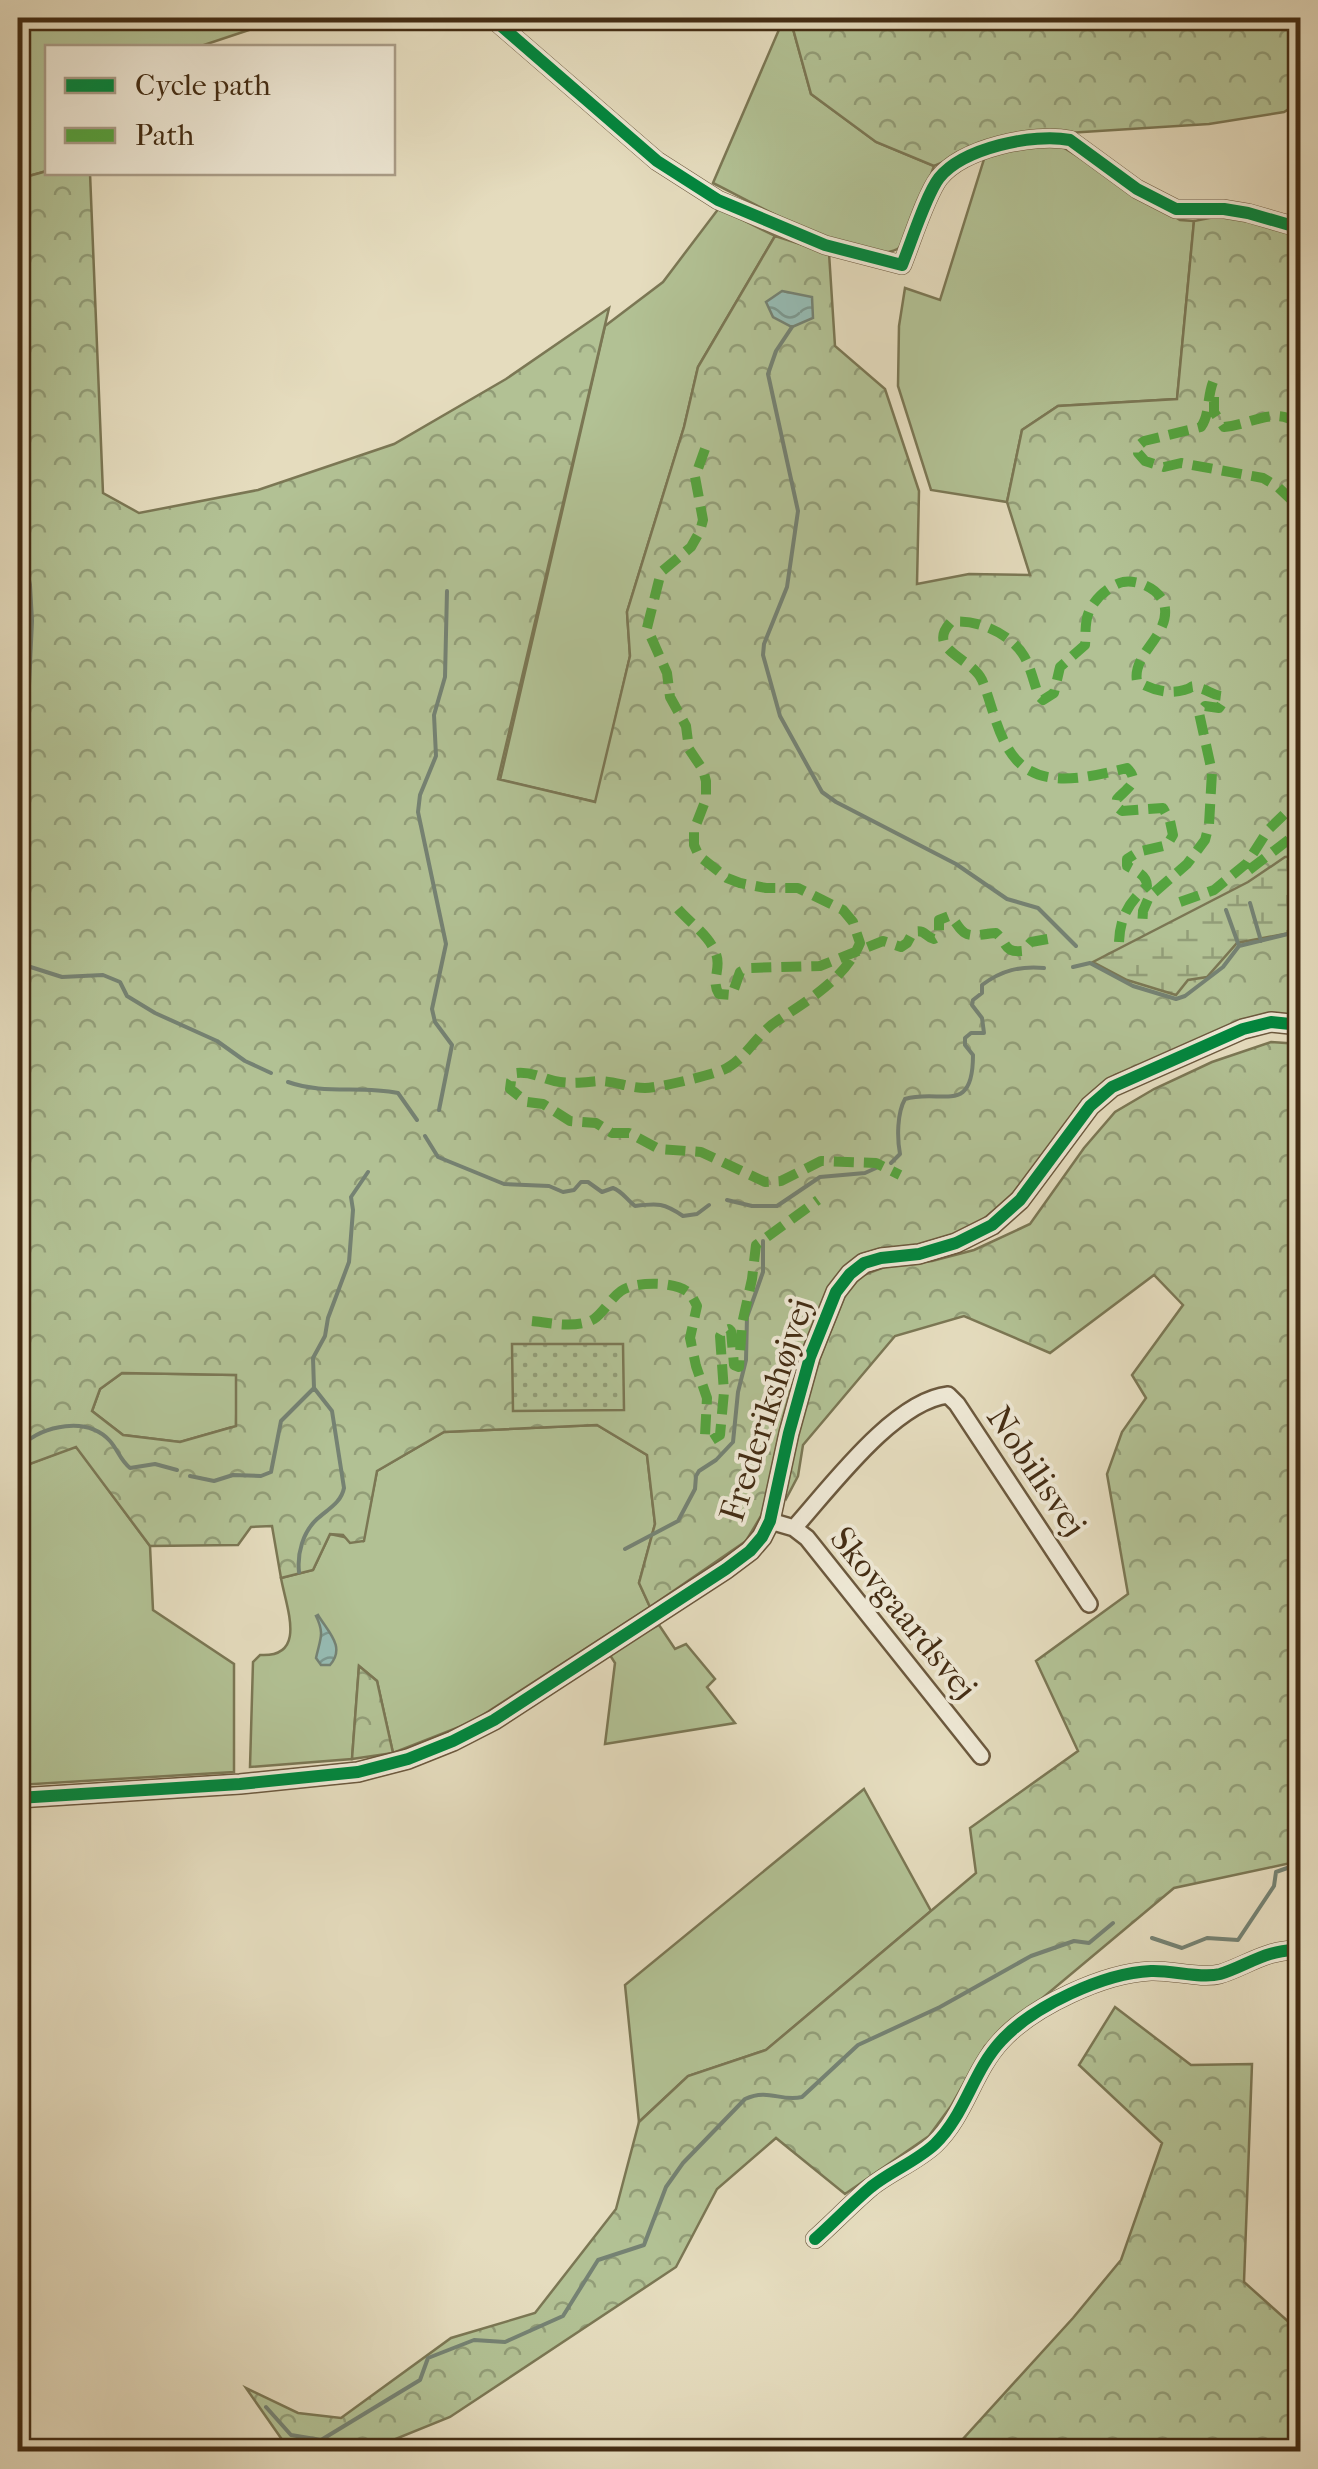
<svg xmlns="http://www.w3.org/2000/svg" width="1318" height="2469" font-family="'IM FELL French Canon',serif">
<style>
.green{fill:#b2c194;stroke:#7b7754;stroke-width:2.5}
.forest{fill:url(#forest-crowns);stroke:#7b7754;stroke-width:2.5;fill-rule:evenodd}
.wetland{fill:url(#wetland-marsh);stroke:#7b7754;stroke-width:2.5}
.park{fill:url(#park-dots);stroke:#7b7754;stroke-width:2.5}
.water{fill:url(#water-waves);stroke:#758273;stroke-width:2.5}
.lines{fill:none;stroke-linecap:round;stroke-linejoin:round}
.stream{stroke:#758273;stroke-width:4}
.minor-casing{stroke:#6c593e;stroke-width:20}
.tertiary-casing{stroke:#6c593e;stroke-width:22}
.minor{stroke:#eee8d5;stroke-width:15}
.tertiary{stroke:#eee8d5;stroke-width:18}
.quiet{stroke:#55a43f;stroke-width:10;stroke-dasharray:20 10;stroke-linecap:butt}
.cycleway-casing{stroke:#eee8d5;stroke-width:19}
.cycleway{stroke:#00873e;stroke-width:12}
.labels{text-anchor:middle;stroke-width:8;stroke-linejoin:round;paint-order:stroke}
.street-label{font-size:35px;fill:#442d14;stroke:#eee8d5}
</style>
<defs>
<pattern id="forest-crowns" width="20" height="18" patternUnits="userSpaceOnUse" patternTransform="scale(2.5)"><rect width="20" height="18" fill="#b2c194"/><path d="M2 6a3 3 0 1 1 6 0M12 15a3 3 0 1 1 6 0" fill="none" stroke="#929d78"/></pattern>
<pattern id="wetland-marsh" width="20" height="14" patternUnits="userSpaceOnUse" patternTransform="scale(2.5)"><rect width="20" height="14" fill="#b2c194"/><path d="M1 5h8M5 5V1M11 12h8M15 12V8" fill="none" stroke="#929d78"/></pattern>
<pattern id="park-dots" width="8" height="8" patternUnits="userSpaceOnUse" patternTransform="scale(2.5)"><rect width="8" height="8" fill="#b2c194"/><path d="M2 2h.1M6 6h.1" fill="none" stroke="#929d78" stroke-width="1.8" stroke-linecap="round"/></pattern>
<pattern id="water-waves" width="16" height="10" patternUnits="userSpaceOnUse" patternTransform="scale(2.5)"><rect width="16" height="10" fill="#96bbb3"/><path d="M0 5q4-4 8 0t8 0" fill="none" stroke="#7c9890"/></pattern>
</defs>
<rect width="100%" height="100%" fill="#e5dcbe"/>
<filter id="stains"><feTurbulence type="fractalNoise" baseFrequency=".002" numOctaves="4"/><feColorMatrix values="0 0 0 0 .2 0 0 0 0 .09 0 0 0 0 .02 0 0 0 .5 -.17"/></filter>
<radialGradient id="worn" r=".72"><stop offset=".6" stop-color="#630" stop-opacity="0"/><stop offset="1" stop-color="#630" stop-opacity=".3"/></radialGradient>
<path class="green" d="M18,18h267l-87,29 -150,1 -1,123 -29,8z
M784,18h6l21,76 65,48 58,24c-7,19 -20,66 -33,80 -25,28 -157,-48 -188,-63z
M1058,144l122,76 14,1 -17,178 -119,7 -36,24 -15,72 -76,-12 -33,-104 1,-60 6,-38 35,12 45,-144 32,-9z
M719,208l56,28 -77,131 -14,60 -57,185 3,44 -34,146 -96,-22 105,-454 58,-44z
M122,1373l115,2 -1,51 -56,16 -57,-7 -31,-24 8,-22z
M597,1425l50,30 8,69 -16,59 11,24 -178,115 -79,31 -16,-72 -18,-15 -7,93 -102,8 3,-105 7,-7c48,3 26,-48 21,-77l32,-8 17,-36 33,7 14,-70 67,-39z
M76,1446l74,100 3,64 81,54v108l-216,13v-313l6,-6z
M659,1625l16,24 11,-5 29,35 -8,8 28,36 -130,21 10,-81 -7,-11z
M864,1789l67,122 -165,139 -78,26 -49,46 -14,-137z"/>
<path class="forest" d="M790,18h510v84l-16,10 -75,12 -206,13 -69,29 -58,-24 -65,-48z
M47,171l1,1 42,1 13,320 36,20 119,-23 136,-46 112,-65 103,-71 -111,471 97,23 35,-146 -3,-44 57,-185 14,-60 77,-131 54,17 6,93 50,43 34,102 -2,93 52,-10 61,1 -23,-73 15,-72 36,-24 119,-7 17,-178 56,-11 50,7v803l-141,38 -44,17 -22,16 -83,106 -36,30 -41,16 -71,14 -13,6 -10,12 -75,236 -18,30 -96,66 -11,-24 16,-59 -8,-69 -50,-30 -153,7 -67,39 -13,70 -14,2 -7,-8 -13,-1 -17,36 -32,8 -9,-52 -21,1 -13,18 -88,1 -74,-99 -52,19 -6,6v-70l5,-47 -5,-7v-1169zM122,1373l114,2v51l-56,16 -57,-7 -31,-24 8,-22z
M1271,1042l29,2v817l-126,27 -189,158 -34,60 -22,30 -84,58 -69,-56 -59,51 -41,78 -226,150 -84,34h-76l-44,-63 52,25 43,5 110,-80 84,-25 81,-104 23,-87 49,-46 78,-26 210,-177 -6,-45 108,-77 -42,-90 92,-67 -21,-120 15,-42 24,-34 -14,-23 51,-70 -29,-30 -104,78 -86,-37 -69,20 -92,109 -5,31 -12,23 -3,-4 30,-120 32,-80 16,-19 29,-11 42,-4 42,-11 56,-26 54,-76 31,-36 39,-23 58,-27z
M359,1666l18,15 16,72 -41,6z
M1115,2007l76,58 61,-1 -8,218 56,50v119h-348l121,-133 48,-58 41,-117 -83,-78z"/>
<path class="wetland" d="M1300,856v75l-63,12 -30,34 -19,3 -12,15 -49,-15 -34,-18 155,-80 37,-25z"/>
<path class="park" d="M512,1344h111l1,66 -111,1z"/>
<path class="water" d="M782,291l30,6 1,21 -21,9 -19,-10 -7,-15z
M318,1615c10,17 28,32 12,50h-9l-5,-7c4,-19 9,-24 0,-42z"/>
<g class="lines">
<path class="stream" d="M1268,18l6,7
M792,327l-16,24 -8,23 30,137 -11,76 -23,57 -1,11 17,61 42,76 14,10 120,62 51,35 31,9 38,38
M18,525l12,60 2,36 -9,193 -5,11
M1250,903l11,38
M1226,910l13,36
M18,963l44,14 41,-2 17,7 7,14 28,17 62,28 28,20 26,12
M1073,967l17,-4 43,23 43,13 9,-3 38,-29 16,-21 61,-15
M288,1082c36,13 73,3 110,11l19,27
M439,1110l13,-65 -17,-23 -3,-13 14,-65 -28,-132 2,-17 16,-39 -2,-41 11,-38 2,-86
M425,1136l13,21 66,27 45,2 14,6 11,-2 7,-8h7l14,10 11,-4c9,3 14,12 22,18 23,-3 29,-3 48,10l14,-2 12,-9
M891,1163l9,-9c-3,-16 -3,-41 5,-55 36,-11 68,18 68,-44l-8,-10v-7l6,-5h13l-2,-15 -10,-13 1,-5 9,-7v-8c20,-15 38,-19 62,-17
M727,1200l25,6h25l43,-29 45,-4 11,-5
M21,1446c23,-21 66,-30 89,-5 8,9 10,19 20,27l25,-4 22,6
M190,1476l24,5 19,-6 28,1 10,-4 10,-51 33,-33 -1,-30 12,-22 3,-18 21,-56 4,-52 -2,-13 17,-25
M625,1549l53,-28 17,-32 1,-13 3,-5 17,-11 17,-18 5,-50 8,-32 1,-43 16,-45v-31
M299,1572c-2,-19 4,-40 18,-53 11,-10 24,-16 27,-31l-12,-77 -18,-23
M1152,1938l30,10 25,-10 31,2 36,-54 2,-14 14,-5 4,-17 6,-5
M266,2407l25,28 30,5 99,-60 8,-22 46,-18 31,2 58,-26 35,-56 46,-15 22,-58 17,-24 62,-64c24,-11 35,3 57,-2l56,-52 82,-38 91,-51 43,-15 15,2 24,-20"/>
<defs>
<path id="minor" d="M492,18l165,143 61,39 107,45 77,20c9,-22 24,-70 37,-87 24,-30 94,-45 131,-38l67,49 39,20h48l24,4 52,15
M770,1521l24,7 13,10 174,218
M794,1528c36,-40 100,-127 154,-133l9,9 132,200
M815,2239c19,-17 37,-36 56,-52 20,-16 46,-26 64,-43 30,-29 38,-73 66,-103 32,-35 103,-68 150,-70 21,-1 50,8 69,3 17,-5 33,-15 50,-20 10,-3 21,-4 30,-5"/>
<path id="tertiary" d="M18,1798l222,-14 118,-12 50,-13 45,-18 41,-21 232,-151 24,-18 12,-14 8,-16 19,-88 21,-76 26,-65 14,-18 14,-11 17,-5 38,-4 37,-11 36,-18 28,-25 70,-94 22,-19 131,-58 28,-7 29,3"/>
</defs>
<use href="#minor" class="minor-casing"/>
<use href="#tertiary" class="tertiary-casing"/>
<use href="#minor" class="minor"/>
<use href="#tertiary" class="tertiary"/>
<path class="quiet" d="M1213,382c-6,15 -3,32 -12,45l-57,14 -6,5v7l7,8 19,6 17,-4 82,15 15,9 22,21
M1214,397v15l10,15c26,-2 48,-20 72,-5l4,17
M705,449l-10,28 8,43 -3,11 -9,16 -30,25 -14,56 20,45 3,24 16,29 3,23 14,21 3,11v18l-12,31v15l5,11 28,22 13,5 26,5h32l45,22 10,12 7,21c-15,36 -52,57 -83,78 -21,13 -33,42 -57,50 -13,5 -62,17 -75,17 -15,0 -31,-7 -46,-7 -13,1 -25,3 -39,1 -16,-2 -27,-11 -44,-9l-5,8 -1,8 17,13 16,2 27,17 26,2 16,10h17l30,16 42,3 64,30 16,-1 40,-20 55,2 24,12
M1249,870l51,-39
M1180,902l34,-12 33,-27 21,-33 32,-31
M678,909c13,15 31,26 38,45 6,15 -6,26 3,40l13,1 8,-23 8,-4 72,-2 63,-25 18,6 6,-4 6,-11c13,-3 11,4 21,7l5,-3v-16l10,-4c7,4 9,13 16,17 7,5 23,0 31,0 12,10 7,20 27,18l8,-9 22,-4
M1119,942c1,-24 9,-39 28,-56 0,-11 -11,-15 -20,-20v-7l11,-7 29,-7 6,-10 -3,-14 -7,-13 -41,3 -6,-5 1,-7c10,-11 24,-17 10,-31 -30,7 -72,19 -100,1 -28,-18 -33,-61 -45,-89 -11,-23 -57,-30 -31,-58 25,-4 60,12 73,34 7,12 10,28 15,40l4,4 11,-7 6,-26 25,-22c1,-13 -1,-27 7,-39 6,-10 19,-21 31,-24 16,-3 41,9 42,27 3,27 -33,46 -28,72 13,8 31,14 47,9 11,-2 4,-6 15,-2 10,2 12,7 23,8l1,6 -4,6 -14,-2 -6,7 13,59 -3,53 -4,15 -18,24 -38,33 -6,14 -1,17
M532,1321c19,2 45,8 62,-2 10,-7 17,-21 27,-28 14,-10 55,-10 68,2 3,3 6,9 8,13l-7,32 6,28 11,32 -2,38 7,4 8,-5 4,-43 -4,-56 3,-5 6,-2 2,2 3,34 5,2 3,-43 10,-45 4,-34 62,-45"/>
<defs>
<path id="cycleway" d="M492,18l165,143 61,39 107,45 77,20c9,-22 24,-70 37,-87 24,-30 94,-45 131,-38l67,49 39,20h48l24,4 52,15
M18,1798l222,-14 118,-12 50,-13 45,-18 41,-21 232,-151 24,-18 12,-14 8,-16 19,-88 21,-76 26,-65 14,-18 14,-11 17,-5 38,-4 37,-11 36,-18 28,-25 70,-94 22,-19 131,-58 28,-7 29,3
M815,2239c19,-17 37,-36 56,-52 20,-16 46,-26 64,-43 30,-29 38,-73 66,-103 32,-35 103,-68 150,-70 21,-1 50,8 69,3 17,-5 33,-15 50,-20 10,-3 21,-4 30,-5"/>
</defs>
<use href="#cycleway" class="cycleway-casing"/>
<use href="#cycleway" class="cycleway"/>
</g>
<g class="labels">
<g class="street-label">
<text transform="translate(766 1410) rotate(-72)" y="12">Frederikshøjvej</text>
<text transform="translate(1037 1471) rotate(56)" y="12">Nobilisvej</text>
<text transform="translate(904 1613) rotate(51)" y="12">Skovgaardsvej</text>
</g>
</g>
<rect width="1318" height="2469" fill="none" stroke="#e5dcbe" stroke-width="60"/>
<rect x="20" y="20" width="1278" height="2429" fill="none" stroke="#442d14" stroke-width="5"/>
<rect x="30" y="30" width="1258" height="2409" fill="none" stroke="#442d14" stroke-width="2.5"/>
<rect x="45" y="45" width="350" height="130" fill="#eee8d5" stroke="#aa9d88" stroke-width="2.5"/>
<rect x="65" y="78" width="50" height="15" fill="#00873e" stroke="#aa9d88" stroke-width="2.5"/>
<text x="135" y="95" font-size="30" fill="#442d14">Cycle path</text>
<rect x="65" y="128" width="50" height="15" fill="#55a43f" stroke="#aa9d88" stroke-width="2.5"/>
<text x="135" y="145" font-size="30" fill="#442d14">Path</text>
<rect width="100%" height="100%" filter="url(#stains)"/>
<rect width="100%" height="100%" fill="url(#worn)"/>
</svg>
